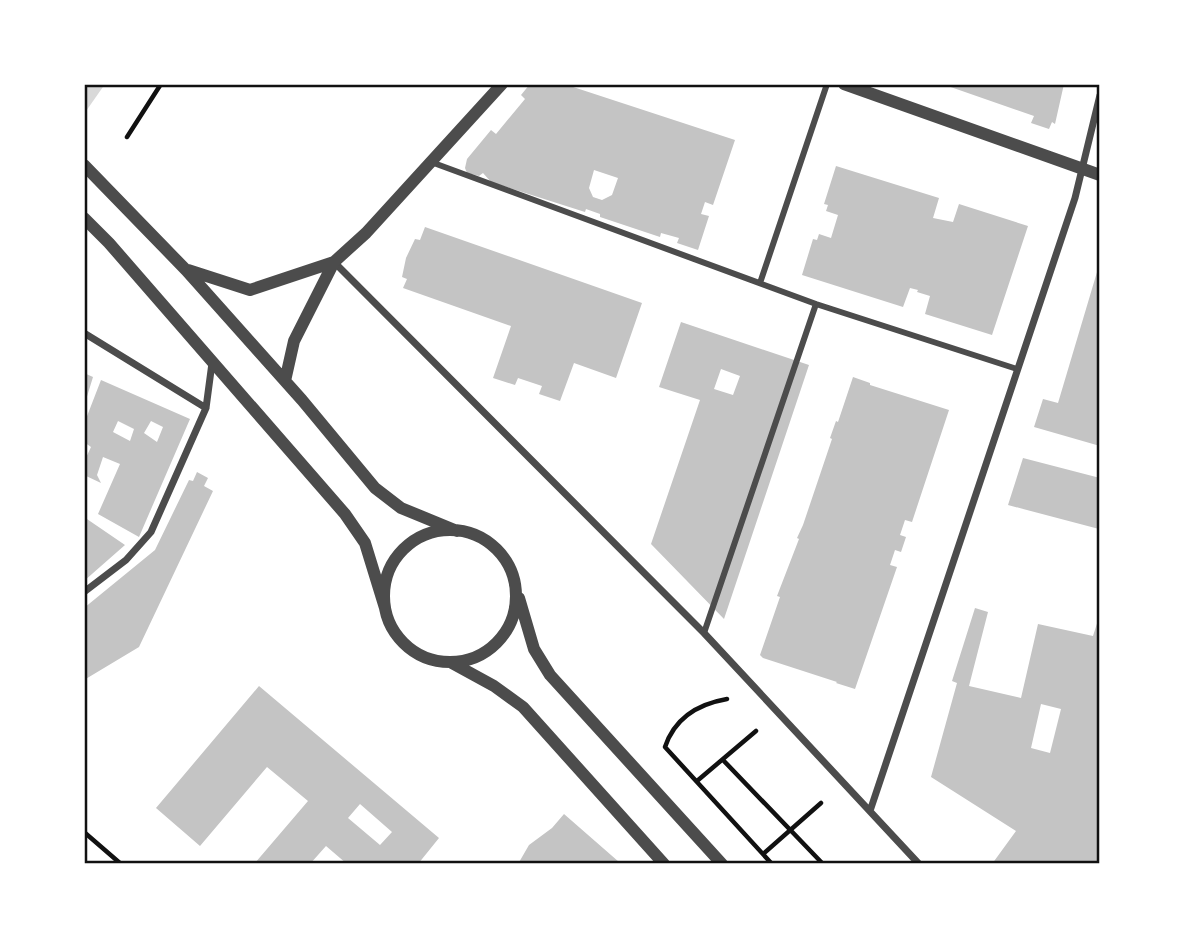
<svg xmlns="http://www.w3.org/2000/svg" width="1184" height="948" font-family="Georgia,serif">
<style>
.water{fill:#d9d9d9}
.building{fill:#c4c4c4;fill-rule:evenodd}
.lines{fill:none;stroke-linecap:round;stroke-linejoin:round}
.path{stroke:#111;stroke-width:4.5}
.pedestrian{stroke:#4c4c4c;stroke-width:6}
.minor{stroke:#4c4c4c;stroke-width:7}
.tertiary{stroke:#4c4c4c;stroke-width:12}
.neatline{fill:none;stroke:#111;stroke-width:2.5}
</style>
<rect width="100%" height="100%" fill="#fff"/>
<path class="water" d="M84,84h21l-21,30z"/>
<path class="building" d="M530,84h34l171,56 -22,65 -8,-3 -4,12 8,2 -11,34 -21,-7 2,-5 -18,-5 -1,4 -60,-20v-3l-14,-5 -1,3 -94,-30 -8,-9 -4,3 -12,-3 -2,-5 2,-9 24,-29 5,4 29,-35 -4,-4zM594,170l24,8 -6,17 -10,5 -9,-3 -4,-9z
M942,84h122l-9,40 -3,-2 -3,7 -18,-6 3,-7z
M836,166l103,32 -6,20 20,4 6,-18 69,22 -36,109 -67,-21 5,-18 -13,-4 1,-2 -8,-2 -7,19 -101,-32 11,-36 4,1 2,-6 12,4 7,-23 -12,-4 2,-6 -4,-1z
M425,227l217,76 -26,75 -42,-15 -14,38 -21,-7 3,-8 -24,-8 -3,7 -22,-7 18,-52 -108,-38 4,-9 -5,-2 4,-19 9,-19 5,1z
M1100,262v184l-66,-19 9,-28 15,4z
M681,322l128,43 -85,254 -73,-75 49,-144 -41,-13zM721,369l19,7 -7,19 -19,-6z
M84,373l9,4 -8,26h-1z
M853,377l17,6v2l79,25 -37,112 -7,-2 -5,15 6,2 -5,15 -6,-2 -5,15 7,2 -42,122 -19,-6 1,-1 -74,-24 -3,-3 20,-58 -3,-1 22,-57 -2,-1 6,-13 29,-86 -2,-1 6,-17 2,1z
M101,380l89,39 -51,118 -41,-23 22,-50 -17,-7 -6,18 4,8 -17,-8v-13l7,-15 -7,-5v-18zM118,421l16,8 -4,12 -17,-9zM151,421l12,6 -6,15 -13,-9z
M1023,458l77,20 -1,51 -91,-24z
M197,472l11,6 -4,8 9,5 -74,156 -55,33v-72l71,-58 34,-70 4,1z
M84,517l41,28 -41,36z
M975,608l13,4 -19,74 52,12 17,-74 55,12 7,-22v250h-108l24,-33 -85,-54 26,-94 -5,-2zM1041,704l20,5 -11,44 -19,-5z
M259,686l180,152 -21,26h-71l-21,-18 -16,18h-53l-2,-1 53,-62 -41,-34 -67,79 -44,-38zM360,804l32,28 -12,13 -32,-27z
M564,814l55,48 -2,2h-99l11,-19 23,-17z"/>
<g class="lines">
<path class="path" d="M127,137l34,-53
M727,699c-29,5 -52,18 -62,48l107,117
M723,760l100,104
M697,781l59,-50
M84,832l37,32
M763,854l58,-51"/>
<path class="pedestrian" d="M431,162l385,142 201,65
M760,283l67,-199
M704,633l112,-329"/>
<path class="minor" d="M334,262l370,371 215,231
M84,333l122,75
M84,592l42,-32 25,-28 55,-124 6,-45
M870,811l205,-613 25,-103"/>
<path class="tertiary" d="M844,84l256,91
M84,165l102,105 116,130 73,88 26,20 56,23
M84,218l25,25 236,271 20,29 20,65
M188,270l62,20 84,-28
M285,381l9,-40 40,-79 32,-29 136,-149
M384 596a66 66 0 1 1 132 0a66 66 0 1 1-132 0Z
M519,598l15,51 16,26 172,189
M452,663l42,23 29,21 141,157"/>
</g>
<rect width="1184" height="948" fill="none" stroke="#ffffff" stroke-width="172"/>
<rect x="86" y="86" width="1012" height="776" class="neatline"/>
</svg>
